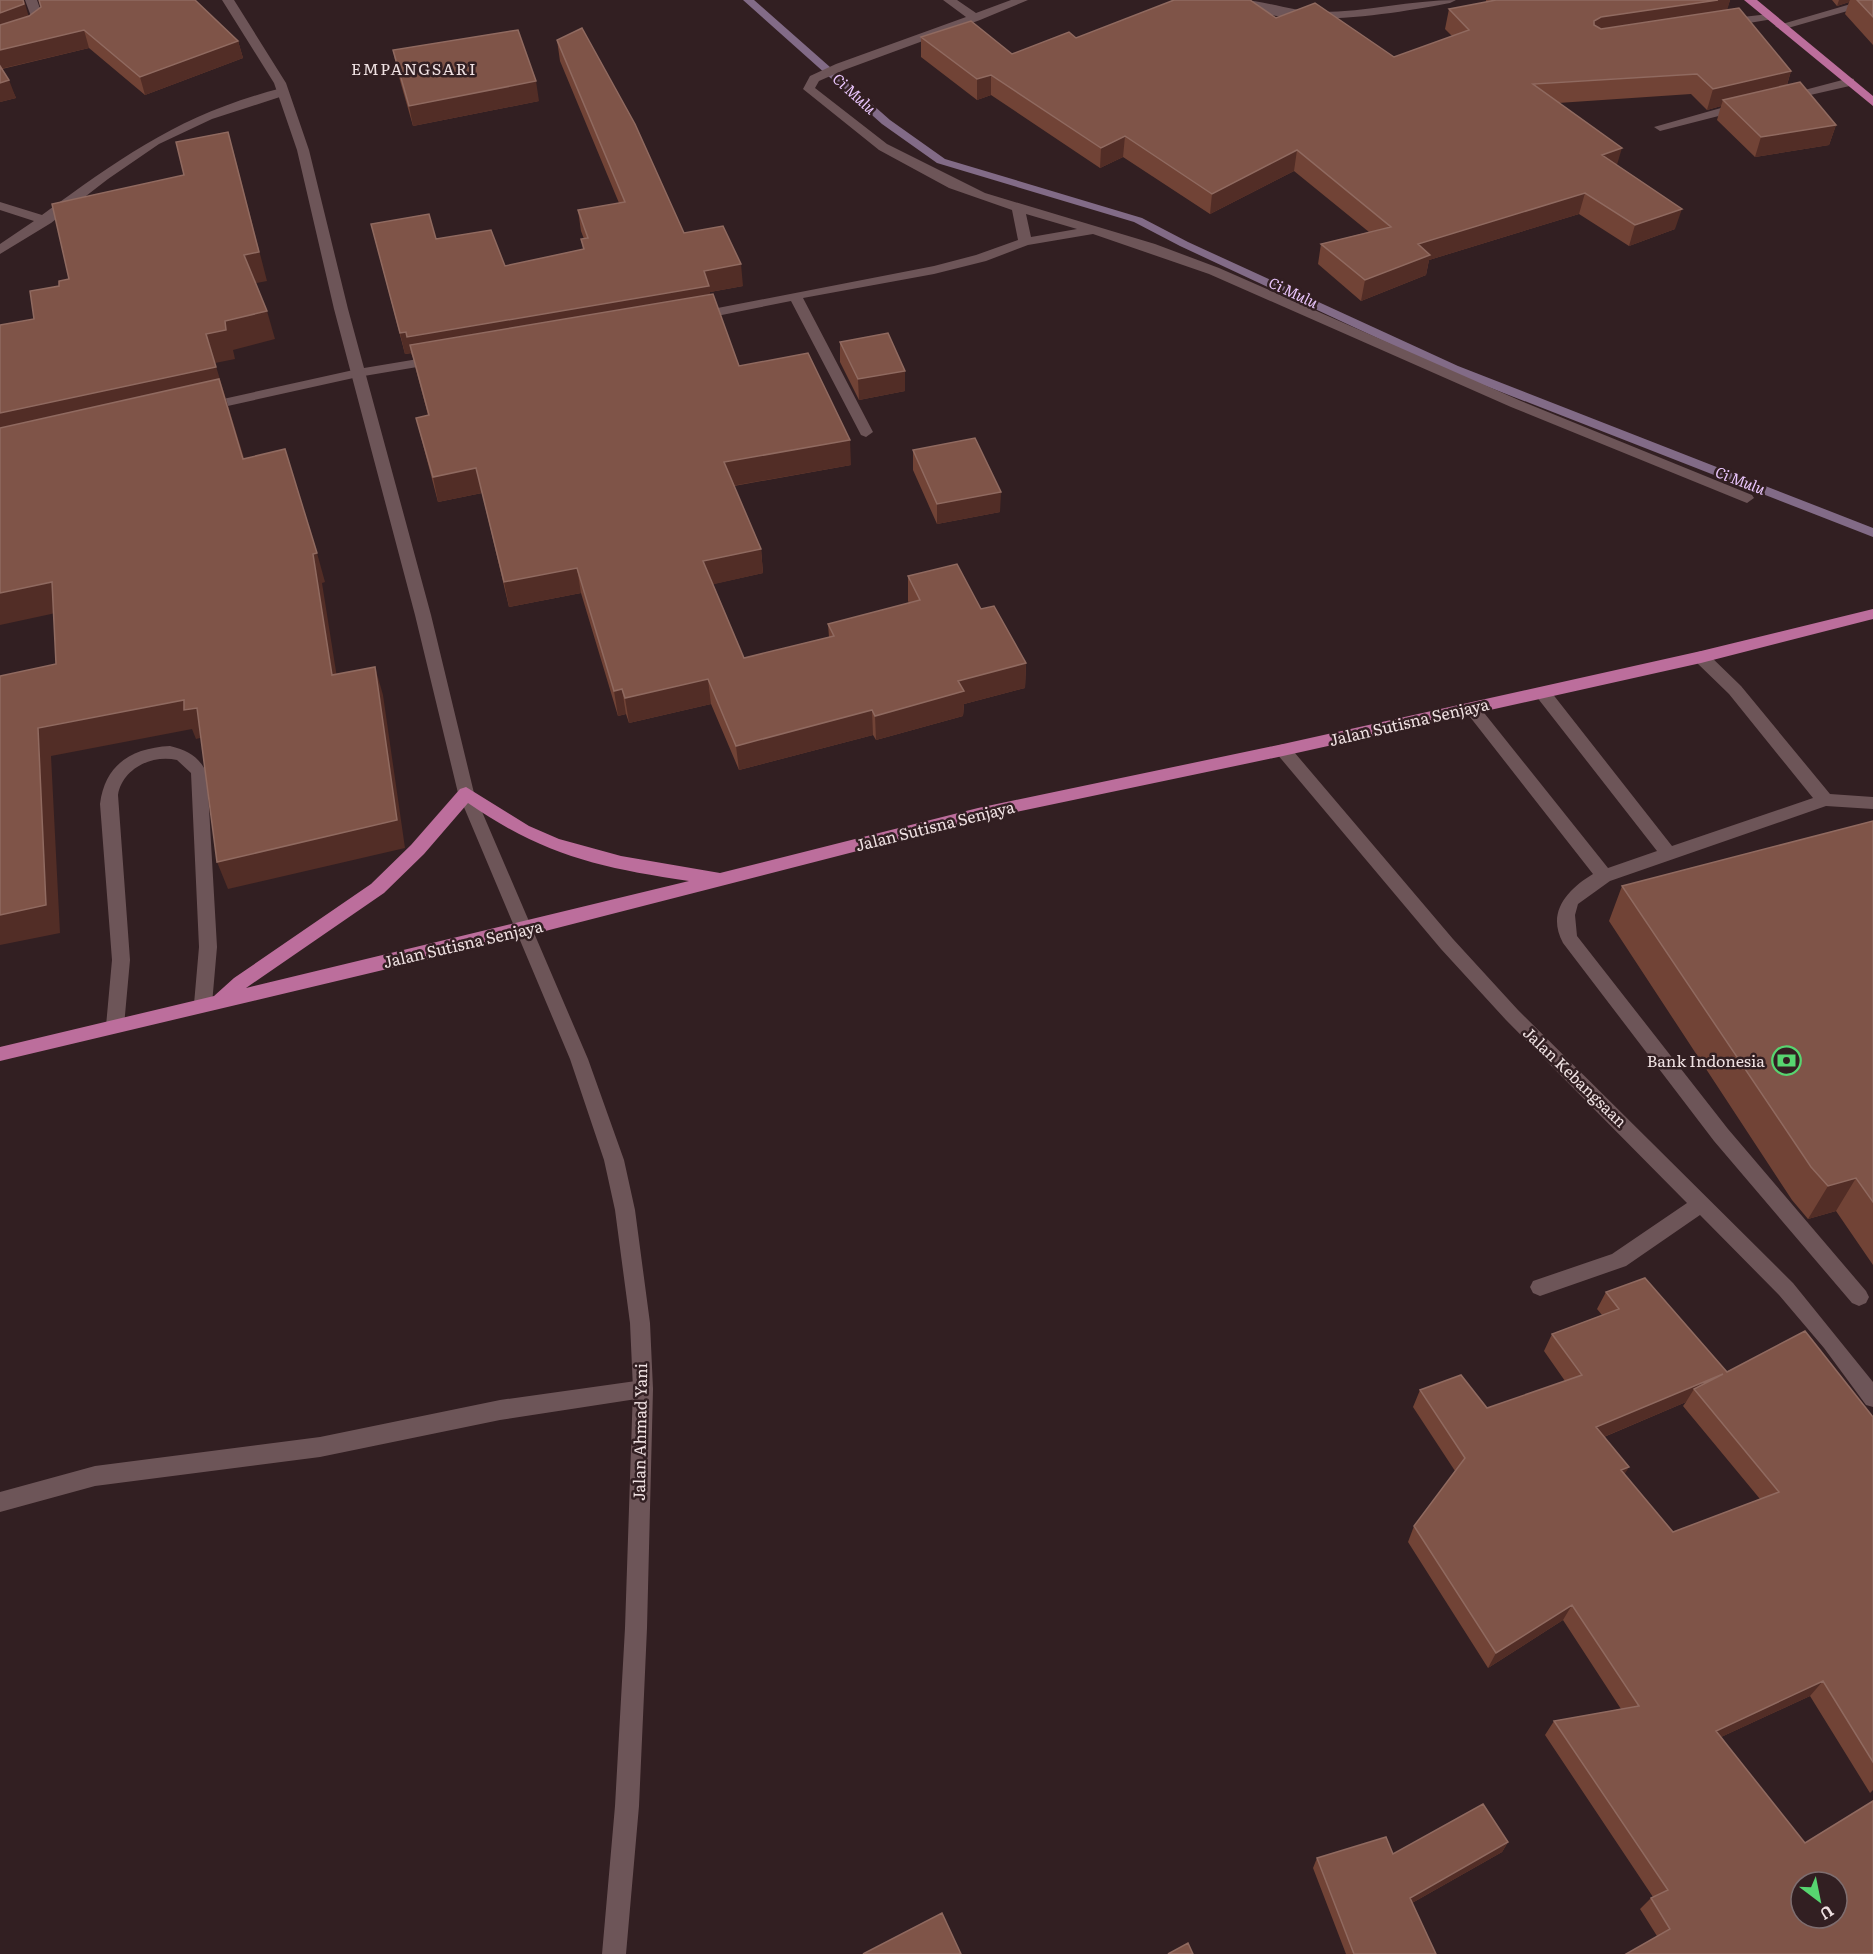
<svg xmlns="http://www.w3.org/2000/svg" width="1873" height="1954" font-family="Literata,serif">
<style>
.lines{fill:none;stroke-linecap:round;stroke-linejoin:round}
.stream{fill:#826b87;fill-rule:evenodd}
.lane{fill:#6d5558;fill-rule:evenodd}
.street{fill:#6d5558;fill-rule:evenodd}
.secondary{fill:#6d5558;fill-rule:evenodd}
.primary{fill:#bc6e9c;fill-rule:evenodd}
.wall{fill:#714336;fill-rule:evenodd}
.shaded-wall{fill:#522d26}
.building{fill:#7f5448;stroke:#906a60;stroke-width:1.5;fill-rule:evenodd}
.labels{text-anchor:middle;stroke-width:5;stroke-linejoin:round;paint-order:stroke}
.far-water-label{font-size:15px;font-style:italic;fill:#eac6fd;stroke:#321f22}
.far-quarter-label{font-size:16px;letter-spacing:1.5px;fill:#efe1e2;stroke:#321f22}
.street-label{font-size:16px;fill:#efe1e2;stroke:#321f22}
.poi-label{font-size:16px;fill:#efe1e2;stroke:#321f22;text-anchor:end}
</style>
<rect width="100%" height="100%" fill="#321f22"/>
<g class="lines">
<path class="stream" d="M743,0h11l136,120 55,39 197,59 46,24 270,124 415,162v9l-423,-165 -270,-126 -46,-24 -197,-59 -55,-39z"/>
<path class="lane" d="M1701,651l6,2 34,33 89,108 43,3v12l-47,-3 -216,75 -32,23 -3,11 2,21 151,193 138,162 3,6 -3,6 -7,3 -7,-3 -138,-162 -151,-198c-17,-31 5,-54 30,-69l-130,-166 2,-4h12l131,164 49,-17 -121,-155 -2,-4 2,-4h12l124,158 141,-48 -84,-104 -34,-33 -2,-4 2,-4z
M170,746c19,5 28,10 37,27l10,174 -5,57 -3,5 -6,2 -6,-2 -3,-5 5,-57 -8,-174 -14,-13c-25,-6 -55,9 -59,35l12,165 -6,66 -3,5 -6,2 -6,-2 -3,-5 6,-66 -12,-156c5,-40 32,-56 70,-58z"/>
<path class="street" d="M25,0h12l8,23 -11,8 -34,12v-8l33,-13z
M943,0h14l19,13 35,-13h17l-48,20 -136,50 -25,11 -4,7 72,56 98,49 170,51 64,24 302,133 231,94 2,3 -7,5 -5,-2 -231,-94 -302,-133 -116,-40 -65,11 -42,16 -52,13 -131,24 70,134 -7,5 -5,-2 -70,-134 -94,19 -7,-4 7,-4 237,-46 42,-11 42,-15 -6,-30 -63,-22 -70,-38 -76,-61 7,-13 26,-12 130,-47zM1026,214l51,15 -46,8z
M1238,0c28,0 54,12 83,12 45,0 90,-12 135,-12l-6,3c-47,9 -175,32 -212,-3z
M1861,1l6,3 -2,2 -84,24 -6,-4z
M1769,14l6,3 -2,2 -48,8 -6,-4 6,-4z
M1850,78l4,1v6l-70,16 -6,-4z
M282,88l4,1v6l-74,24 -53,25 -51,35 -57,44 -51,31v-10l34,-23 -34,-11v-8l42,13c83,-60 139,-101 240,-127z
M1742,102l6,4 -2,3 -86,22 -6,-4z
M436,356l7,4 -2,3 -83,14 -153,34 -7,-4 7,-4 153,-34z
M1283,744l6,2 164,193 65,71 275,273 80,99v25l-7,-2 -42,-57 -45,-53 -79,-80 -74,51 -86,30 -7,-3 -3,-6 3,-6 79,-27 75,-51 -181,-183 -65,-71 -164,-195 -2,-4 2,-4z
M643,1380l7,2 3,7 -3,7 -7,2 -143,22 -180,37 -225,29 -95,26v-20l95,-26 225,-29 180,-37z"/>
<path class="secondary" d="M222,0h12l52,83 23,67 39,159 83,306 43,178 114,266 36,101 11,50 15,113 3,66 -6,239 -8,178 -13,148h-24l13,-148 10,-178 8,-239 -3,-66 -15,-113 -11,-50 -34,-101 -112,-266 -43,-178 -81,-306 -37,-159 -23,-67z"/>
<path class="primary" d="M1744,0h13l116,96v10z
M1873,609v10l-172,44 -418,93 -305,64 -456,117 -522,124v-14l214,-51 20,-18 137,-94 40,-39 49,-56 6,-2 63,39 30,13 62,17 99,17 258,-65 305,-64 418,-93zM468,803c75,52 132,65 221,78l-443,107 138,-95 40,-39z"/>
</g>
<path class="wall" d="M0,0l29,16 209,25 5,17 -98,37 -56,-47 -87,21 14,29 -16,4z
M1486,0h244l-3,9 64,62 -4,14 49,40 -7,20 -74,12 -38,-37 4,-14 -14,4 -16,-16 -133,9 117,126 -46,17 -50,-32 -150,46 -3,15 -65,26 -43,-37 3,-20 48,-12 -75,-61 -84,43 -87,-57 -23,11 -109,-73 -14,5 -56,-43v-20l91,17 64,-16 200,-20 118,39 58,-21 -7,-7 4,-20 37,-7z
M1832,0h41v45l-28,-31 4,-12 -12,4z
M557,40l127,193 59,53 -33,6v3l29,71 112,99 -117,21 27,63 2,24 -50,11 31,74 85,-21 -1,-13 81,-21 -1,-2v-25l73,33 45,54 -1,25 -61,16 -1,12 -87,24 -3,-5 -134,35 -28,-66 -82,19 -3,-9 -8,2 -37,-123 -72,14 -27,-114 -44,9 -22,-84 12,-3 -15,-57 -2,-5 -6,1 -34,-130 65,15 69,27 78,-17 -2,-10h3l-3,-8 -3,-21 41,-7 -59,-142z
M393,50l146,51 -126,25 -16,-56z
M840,342l65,49 -46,9 -19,-38z
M913,450l87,62 -63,12 -24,-54z
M1873,821v444l-37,-54 -28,8 -16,-19 -183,-279 13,-35z
M1606,1292l121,80 146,45v373l-3,3 -60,-97 -89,41 152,217 -216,-18 -17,-27 11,-11 2,-1 -108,-162 9,-14 67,-12 -58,-89 -75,48 -80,-126 6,-16 41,-55 -42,-64 7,-17 67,18 78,-27 -21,-30 8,-17 50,-19 -5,-6zM1686,1402l-3,4 77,93 -87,33 -49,-58 -20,-37z
M1508,1842l-6,10 -90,51 24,51h-90l-33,-86 4,-10 76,-4z"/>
<path class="shaded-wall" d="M24,0l6,21 -30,12v-20z
M1718,0h12l-5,18 -129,19 -2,-16 7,-4z
M1839,0h11l-1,2 -12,4z
M84,30l5,18 -89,21v-19z
M238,41l5,17 -98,37 -5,-18z
M1791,71l-6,20 -62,9 -2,6 -14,4 6,-21z
M991,75v20l-14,5v-21z
M9,80l7,18 -16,4v-19z
M536,81l3,20 -126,25 -4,-20z
M1836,125l-7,20 -74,12 6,-20z
M228,132l8,29 31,120 -15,3 -8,-29z
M1125,136l-2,21 -23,11 1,-20z
M1622,148l-6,20 -14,-13z
M1297,150l-3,21 -84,43 2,-20z
M1585,193l-6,21 -150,46 -3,15 -65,26 4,-21 53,-36z
M1682,209l-7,20 -46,17 6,-21z
M741,264l2,22 -33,6 1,15 -301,38 2,13 -5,-21 297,-66z
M267,311l8,28 -42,11 2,9 -20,4 38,124 -253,-42v-32l206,-79 19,-13z
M406,332l5,21 -6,1 -5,-21z
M905,371v20l-46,9 -1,-21z
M850,440l1,25 -125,22 -2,-25z
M476,468l6,25 -44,9 -5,-25z
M1001,492l-1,20 -63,12v-20z
M761,549l2,24 -57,13 -3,-25z
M317,553l8,29 -3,1 19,120 -9,-28 -19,-121z
M577,568l4,25 -72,14 -5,-25z
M52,582l13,29 -65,14v-32z
M1026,663l-1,25 -61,16 -1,12 -87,24 -1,-24 83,-35z
M375,667l8,28 22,153 -177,41 -11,-27z
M708,679l3,25 -82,19 -4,-25z
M622,689l4,25 -8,2 -4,-25z
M184,700l13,8 11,28 -12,3 -4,-10 -141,27 9,177 -60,12v-30l38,-187z
M872,710l1,25 -134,35 -3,-24z
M1856,1178l-20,33 -28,8 20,-33z
M1723,1374l-29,15 -8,13 -99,42 9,-17z
M1629,1467l-10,16 2,-13z
M1572,1605l-9,15 -75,48 8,-15z
M1823,1681l-13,15 -106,49 12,-14z
M1508,1842l-6,10 -97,55 5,-9z"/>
<path class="building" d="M0,0h23l1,4 -24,9z
M39,0h156l43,41 -98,36 -56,-47 -84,20v-25l29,-9 12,-9z
M1174,0h76l26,18 39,-15 79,54 75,-27 -20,-21 47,-9h222l-117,17 -7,4v4l7,4 138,-21 52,63 -78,18 -16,-15 -164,10 89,64 -20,7 80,54 -47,16 -50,-32 -167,51 12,11 -65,25 -44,-36 70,-17 -94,-77 -85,44 -87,-58 -24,12 -110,-73 -14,4 -56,-42 50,-16 41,33 57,-22 7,6z
M1857,0h16v17z
M582,28l53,96 49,109 39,-7 18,38 -37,7 5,15 -302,51 -1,-5 -6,1 -29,-109 58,-10 7,25 55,-9 14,36 79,-17 -3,-10 7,-1 -10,-28 47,-8 -68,-162z
M518,30l18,51 -127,25 -16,-56z
M0,66l9,14 -9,3z
M1800,82l36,43 -75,12 -38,-37z
M228,132l31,120 -15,3 23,56 -42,10 1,9 -20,4 10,33 -216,46v-88l34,-6 -4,-28 29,-5v-5l10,-2 -17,-75 132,-29 -8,-33z
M713,294l26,72 69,-13 42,87 -126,22 37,87 -58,12 41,97 90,-22 -6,-12 92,-24 -12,-24 49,-12 24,45 13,-3 32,57 -68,18 6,10 -89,25 -3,-6 -136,36 -28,-67 -83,19 -3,-9 -8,2 -37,-123 -73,14 -28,-114 -43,9 -17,-59 13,-3 -19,-70z
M888,333l17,38 -47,8 -18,-37z
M219,379l24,80 42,-10 32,104 -4,1 19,121 43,-8 22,153 -180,42 -20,-154 -13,2v-10l-146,28 8,177 -46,10v-239l56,-12 -4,-82 -52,11v-165z
M975,438l26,54 -64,12 -24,-54z
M1873,821v381l-17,-24 -28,8 -17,-19 -189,-281z
M1645,1278l82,94 78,-41 68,86v345l-50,-81 -107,50 89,112 68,-42v153h-247l44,-25 -19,-31 17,-8 -114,-169 85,-15 -67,-101 -76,48 -82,-127 51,-68 -45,-68 41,-15 26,33 95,-33 -30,-41 67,-25 -13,-17zM1723,1374l-29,15 85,103 -106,40 -52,-62 8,-3 -33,-40zM1801,1882h36v36h-36z
M1483,1804l25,38 -98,56 26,56h-82l-37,-96 69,-21 7,17z
M942,1913l19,41h-98z
M1188,1943l5,11h-25z"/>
<defs>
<symbol id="bank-ring" viewBox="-11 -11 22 22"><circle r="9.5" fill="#321f22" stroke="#57d570" stroke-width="1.5"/><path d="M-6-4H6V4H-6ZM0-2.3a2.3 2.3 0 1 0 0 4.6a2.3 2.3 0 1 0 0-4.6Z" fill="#57d570"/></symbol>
</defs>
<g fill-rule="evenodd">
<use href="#bank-ring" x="1770" y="1044" width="33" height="33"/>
</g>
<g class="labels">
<g class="far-water-label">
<text transform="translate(854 94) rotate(42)" y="5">Ci Mulu</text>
<text transform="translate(1293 293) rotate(25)" y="5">Ci Mulu</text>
<text transform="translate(1740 481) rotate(21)" y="5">Ci Mulu</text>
</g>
<g class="far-quarter-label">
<text x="414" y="75">EMPANGSARI</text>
</g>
<g class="street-label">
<text transform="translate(1409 722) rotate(-13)" y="6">Jalan Sutisna Senjaya</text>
<text transform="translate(935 826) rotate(-14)" y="6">Jalan Sutisna Senjaya</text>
<text transform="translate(463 944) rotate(-13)" y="6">Jalan Sutisna Senjaya</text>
<text transform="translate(1575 1077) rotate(44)" y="6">Jalan Kebangsaan</text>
<text transform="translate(640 1432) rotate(-89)" y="6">Jalan Ahmad Yani</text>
</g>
<g class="poi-label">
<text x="1765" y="1067">Bank Indonesia</text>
</g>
</g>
<g transform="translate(1819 1900) rotate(148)"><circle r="28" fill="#321f22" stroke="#7e6d6f" stroke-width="1.5"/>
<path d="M0-4.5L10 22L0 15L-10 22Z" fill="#57d570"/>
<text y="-9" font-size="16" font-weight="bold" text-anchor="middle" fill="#efe1e2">U</text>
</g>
</svg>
